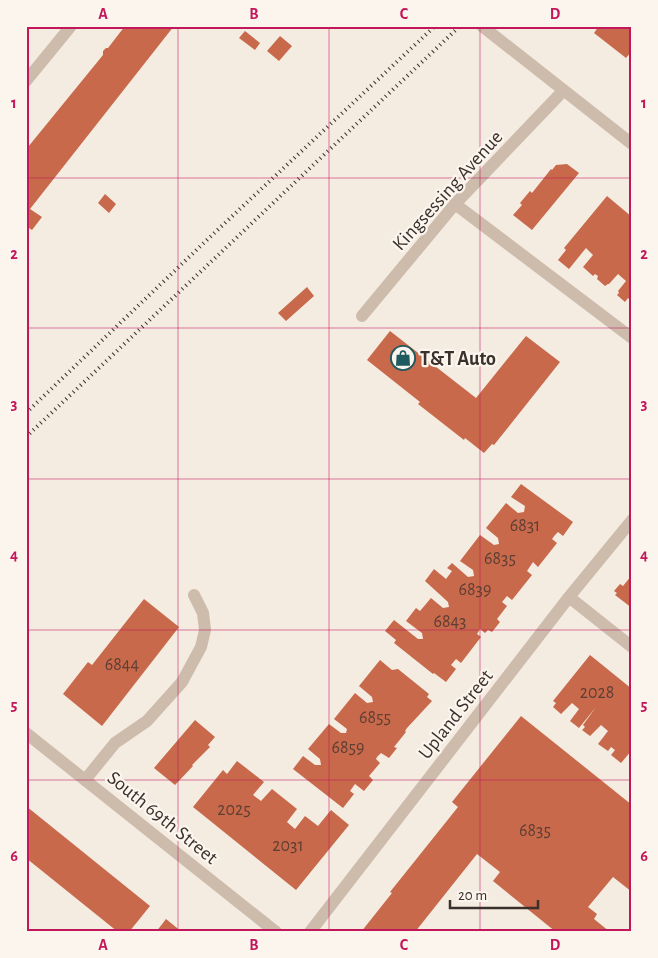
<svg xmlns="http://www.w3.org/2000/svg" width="658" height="958" font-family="'Alegreya Sans',sans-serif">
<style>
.building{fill:#c8694b}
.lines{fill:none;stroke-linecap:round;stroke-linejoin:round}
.lane{stroke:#cdbbac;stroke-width:12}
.street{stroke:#cdbbac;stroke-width:12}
.rail{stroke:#3b302b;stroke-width:4;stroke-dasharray:1 4;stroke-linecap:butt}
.grid{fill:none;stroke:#c2185b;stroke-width:1;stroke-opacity:0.55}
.labels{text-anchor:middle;stroke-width:4.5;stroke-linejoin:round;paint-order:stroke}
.number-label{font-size:18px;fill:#5e3e33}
.street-label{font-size:20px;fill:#3b302b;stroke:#fbf5ee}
.poi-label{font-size:20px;font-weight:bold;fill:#3b302b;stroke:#fbf5ee;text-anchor:start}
.neatline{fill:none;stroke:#c2185b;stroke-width:2}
.grid-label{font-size:16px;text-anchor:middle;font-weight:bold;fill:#c2185b}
</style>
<rect width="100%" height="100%" fill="#f4ebe1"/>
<path class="building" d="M125,26h49l-144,183 12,8 -10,13 -6,-4v-80l2,1 75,-92v-4l3,-3h2z
M599,26h33v25l-6,7 -32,-25z
M245,31l15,12 -5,7 -16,-12z
M280,36l12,10 -13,15 -12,-10z
M567,164l12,9 -47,57 -19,-15 9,-10 -2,-2 10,-12 2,2 19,-24 1,1 4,-5z
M105,194l11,10 -7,9 -11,-10z
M607,196l25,21v85l-4,-4 -3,4 -8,-7 2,-2 -1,-2 8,-10 -8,-7 -9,10h-1l-3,2 -8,-7 1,-3 -3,-2 -2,2 -10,-9 10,-12 -7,-7 -17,21 -11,-9 8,-10 -2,-2z
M307,287l7,9 -28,25 -8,-8z
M390,331l86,67 50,-62 34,26 -66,83 -2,-1 -8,9 -19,-15 -1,2 -46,-36 2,-2 -53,-42z
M521,484l52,38 -10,14 -5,-4 -3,3 -3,4 5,4 -19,24 -5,-5 -6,9 5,4 -20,25 -5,-4 -5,6 5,4 -10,13 3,3 -8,10 -4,-2 -3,3 -5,-4 -3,5 4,3 -20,26 -5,-4 -5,6 5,4 -10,13 -12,-9 -1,1 -39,-31 2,-3 -11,-9 9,-11 24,19h5l-1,-6 -16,-12 10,-13 4,3 11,-13 12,10 6,-1 -1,-5 -23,-21 9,-12 12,10 6,-8 -5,-3 5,-5 16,14 6,-1 -1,-6 -13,-9 20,-26 14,10 5,-1 -1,-6 -12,-10 20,-25 12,10 6,-1 1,-6 -14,-9z
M632,575v33l-17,-13 2,-2 -3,-2 6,-7 3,2z
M144,599l35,28 -77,99 -39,-32 25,-32 4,3z
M590,655l42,34v61l-11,13 -10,-8 4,-5 -4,-3 -3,4 -10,-7 10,-13 -7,-6 -11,11 -8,-6 3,-3 -2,-2 13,-18 -17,21 -9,-7 9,-12 -7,-6 -11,11 -8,-7 3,-4 -3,-2z
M380,660l12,10 6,-1 31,25 -2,3 5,4 -25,27 -2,3 1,1 -12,15 3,1 -8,10 -8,-5 -4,4 -1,2 4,4 -11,13 4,4 -9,11 -9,-7 -5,7 4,3 -11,14 -50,-39 10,-13 12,9h6l-1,-6 -12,-10 21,-25 12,9h5l1,-4 -13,-10 21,-26 12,10 6,-1 -1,-5 -13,-11z
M521,716l111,89v87l-19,-15 -25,30 9,7 -3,5 16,13h-54l-63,-51 7,-9 -23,-18 -62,78h-54l31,-39 -2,-1 68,-85 -6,-5z
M195,720l20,17 -7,8 2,2 -18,18 1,1 -18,19 -21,-17z
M237,761l27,21 -11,13 8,6 11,-12 25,20 -10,13 8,7 10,-13 13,10 13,-16 18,15 -53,65 -103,-83 30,-37 4,4z
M26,806l124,100 -21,26h-11l-92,-74z
M166,919l16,13h-26z"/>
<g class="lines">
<path class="lane" d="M455,204l177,134
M85,780l30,-37 32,-22 35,-39 19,-35 4,-17 -2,-17 -9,-18"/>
<path class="street" d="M482,26l150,118
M26,81l45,-55
M362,316l93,-112 108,-113
M569,597l63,50
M26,733l250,199
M310,932l259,-335 63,-77"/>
<path class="rail" d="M26,413l183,-175 226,-212
M26,437l434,-411"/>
</g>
<path class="grid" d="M178,26v906M329,26v906M480,26v906M26,178h606M26,328h606M26,479h606M26,630h606M26,780h606"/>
<defs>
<symbol id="shop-ring" viewBox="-11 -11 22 22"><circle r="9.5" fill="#fbf5ee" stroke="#1f5a5e" stroke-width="1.5"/><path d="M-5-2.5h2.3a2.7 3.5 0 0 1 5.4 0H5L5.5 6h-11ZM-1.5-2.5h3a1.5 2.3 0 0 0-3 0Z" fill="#1f5a5e"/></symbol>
</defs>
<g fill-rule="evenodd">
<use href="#shop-ring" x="389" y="344" width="28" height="28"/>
</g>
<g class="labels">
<g class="number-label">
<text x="525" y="531">6831</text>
<text x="500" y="564">6835</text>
<text x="475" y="595">6839</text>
<text x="450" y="627">6843</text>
<text x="122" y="670">6844</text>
<text x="597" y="698">2028</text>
<text x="375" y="723">6855</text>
<text x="348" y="753">6859</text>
<text x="234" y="815">2025</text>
<text x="535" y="836">6835</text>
<text x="288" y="851">2031</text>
</g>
<g class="street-label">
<text transform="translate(447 190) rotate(-48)" y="7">Kingsessing Avenue</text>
<text transform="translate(455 714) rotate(-52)" y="7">Upland Street</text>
<text transform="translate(163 817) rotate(39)" y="7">South 69th Street</text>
</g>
<g class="poi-label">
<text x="420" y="365">T&amp;T Auto</text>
</g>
</g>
<rect width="658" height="958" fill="none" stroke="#fbf5ee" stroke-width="55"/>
<path d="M450 900v8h88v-8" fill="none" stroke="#3b302b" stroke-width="2.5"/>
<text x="458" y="900" font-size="15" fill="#3b302b" stroke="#fbf5ee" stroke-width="4" paint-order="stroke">20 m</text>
<rect x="28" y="28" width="602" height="902" class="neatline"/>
<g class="grid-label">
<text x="103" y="19">A</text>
<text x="254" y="19">B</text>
<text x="404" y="19">C</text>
<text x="555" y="19">D</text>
<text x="14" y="108">1</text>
<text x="644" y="108">1</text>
<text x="14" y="259">2</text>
<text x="644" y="259">2</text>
<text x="14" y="409">3</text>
<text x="644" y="409">3</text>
<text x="14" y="560">4</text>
<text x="644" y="560">4</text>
<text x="14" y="710">5</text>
<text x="644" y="710">5</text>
<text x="14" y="861">6</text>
<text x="644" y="861">6</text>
<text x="103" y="950">A</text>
<text x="254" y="950">B</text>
<text x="404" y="950">C</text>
<text x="555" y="950">D</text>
</g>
</svg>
